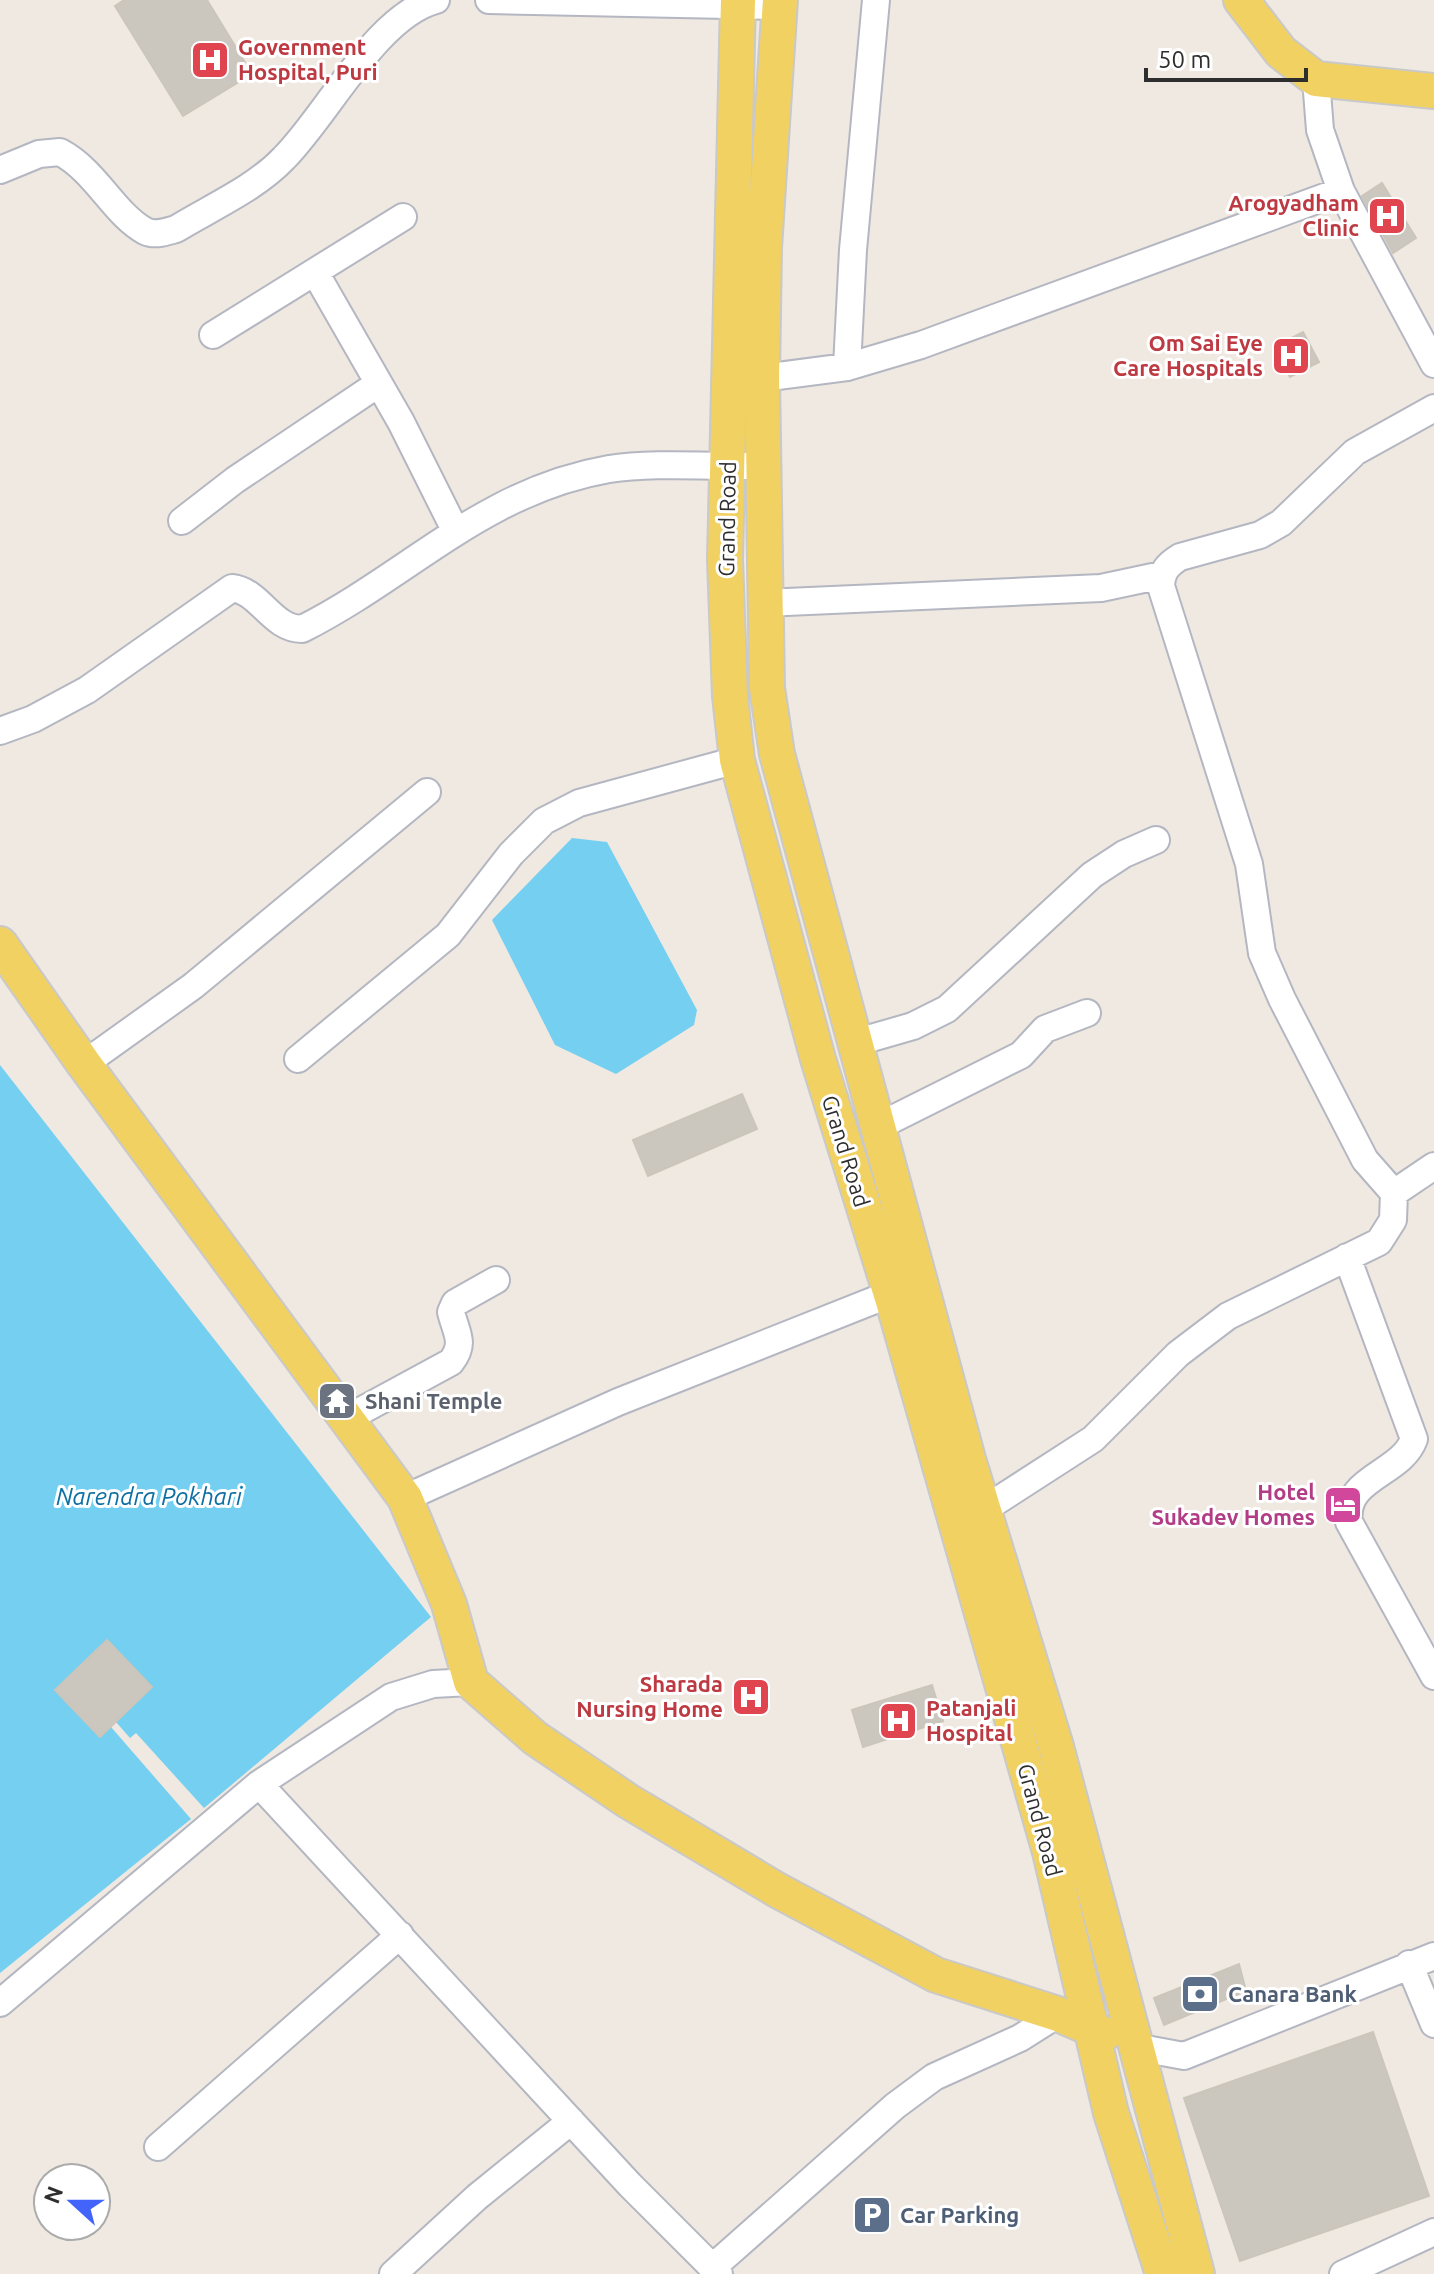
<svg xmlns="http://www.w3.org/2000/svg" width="1434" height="2274" font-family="Ubuntu,sans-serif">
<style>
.water{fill:#75cff0}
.building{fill:#cbc7bf;stroke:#cbc5ba;stroke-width:2}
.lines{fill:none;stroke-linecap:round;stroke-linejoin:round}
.minor-casing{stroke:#b4b7c1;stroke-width:30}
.major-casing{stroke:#c9c9c9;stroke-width:38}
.minor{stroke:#fff;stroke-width:26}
.major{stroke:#f2d163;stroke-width:34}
.labels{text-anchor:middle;stroke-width:6;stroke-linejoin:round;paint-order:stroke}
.health-label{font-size:22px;font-weight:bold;fill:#be3a42;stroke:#fff;text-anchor:end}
.street-label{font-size:22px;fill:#2e2e2e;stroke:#fff}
.worship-label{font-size:22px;font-weight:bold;fill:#5b616d;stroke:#fff;text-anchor:start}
.hotel-label{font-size:22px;font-weight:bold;fill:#b23c85;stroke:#fff;text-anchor:end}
.service-label{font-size:22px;font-weight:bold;fill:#4e5e75;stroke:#fff;text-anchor:start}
.water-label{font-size:24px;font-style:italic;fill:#0d6fa3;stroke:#fff}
</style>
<rect width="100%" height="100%" fill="#efe9e1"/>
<path class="water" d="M572,838l35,4 90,168 -3,15 -78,49 -61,-29 -63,-125z
M0,1065l431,552 -227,191 -68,-75 -6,5 -14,-16 36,-35 -45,-47 -52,50 45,47 11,-10 80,92 -191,154z"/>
<path class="building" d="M124,0h83l45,74 -69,42 -68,-110z
M1382,183l34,55 -23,15 -31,-57z
M1303,332l16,30 -29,15 -16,-30z
M742,1094l15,35 -109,47 -15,-36z
M107,1640l45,47 -52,50 -45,-47z
M932,1685l11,36 -80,26 -11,-37z
M1239,1964l7,27 -82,34 -10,-27z
M1373,2032l56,164 -189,65 -56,-163z"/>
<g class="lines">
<defs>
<path id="minor" d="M489,0l291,6
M1316,79l4,51 21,61 93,173
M0,170l39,-16 21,-2c36,19 54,62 85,79 10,5 20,1 31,-2 34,-21 80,-41 108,-71 44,-44 92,-142 152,-158
M316,274l85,148 54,108
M213,335l190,-118
M847,367l6,-117 23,-250
M762,378l85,-11 74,-22 420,-154
M182,521l53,-41 143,-96
M764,603l337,-15 61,-13
M0,731l33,-12 54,-29 145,-102c28,3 40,41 70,41 107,-54 181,-138 307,-160 44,-7 106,-2 153,-3
M854,1043l59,-17 34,-17 145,-134 32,-21 32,-14
M298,1059l150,-124 63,-81 33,-33 35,-18 158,-43
M84,1064l109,-78 234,-194
M877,1127l144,-72 24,-26 42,-16
M1394,1193l-29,-33 -83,-161 -20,-46 -13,-89 -88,-278c1,-15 6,-21 19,-29l80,-22 21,-12 74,-71 79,-44
M1347,1257l67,182c-13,36 -71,38 -65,83l85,154
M346,1419l105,-57c15,-19 5,-29 0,-50l4,-9 41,-23
M405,1498l213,-96 272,-108
M983,1510l110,-71 85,-85 50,-38 151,-74 14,-22 1,-27 40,-27
M259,1784l371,401 89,89
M1409,1964l25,60
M0,2003l259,-219 132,-87 42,-13 38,-2
M1135,2047l49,9 250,-100
M158,2147l242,-212
M713,2267l182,-161 39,-29 86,-39 38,-24
M393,2274l84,-77 94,-76
M1343,2274l91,-42"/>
<path id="major" d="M738,0l-13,560 5,136 7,64 81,299 75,242 157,551 61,261 52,161
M780,0l-16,248 -2,130 5,310 10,66 191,705 87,284 142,531
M1241,0l40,52 35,27 118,12
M0,944l84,120 321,434 44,106 22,78 64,56 93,63 149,89 159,85 122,39 46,20"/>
</defs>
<use href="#minor" class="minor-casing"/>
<use href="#major" class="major-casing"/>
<use href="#minor" class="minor"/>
<use href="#major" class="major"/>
</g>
<defs>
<symbol id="hospital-square" viewBox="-11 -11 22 22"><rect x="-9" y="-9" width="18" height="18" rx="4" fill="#e0444e" stroke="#fff"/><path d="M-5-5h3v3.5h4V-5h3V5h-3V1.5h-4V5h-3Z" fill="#fff"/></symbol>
<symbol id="temple-square" viewBox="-11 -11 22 22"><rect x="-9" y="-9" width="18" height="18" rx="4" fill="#6b7280" stroke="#fff"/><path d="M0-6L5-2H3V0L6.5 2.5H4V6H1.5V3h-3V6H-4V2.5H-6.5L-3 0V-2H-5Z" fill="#fff"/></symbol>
<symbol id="hotel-square" viewBox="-11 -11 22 22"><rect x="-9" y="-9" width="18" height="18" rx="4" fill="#d1479c" stroke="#fff"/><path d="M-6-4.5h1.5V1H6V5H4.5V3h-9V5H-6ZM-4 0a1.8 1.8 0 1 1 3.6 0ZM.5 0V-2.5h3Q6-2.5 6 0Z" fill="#fff"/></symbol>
<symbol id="bank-square" viewBox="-11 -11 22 22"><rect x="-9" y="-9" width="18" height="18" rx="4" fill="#5c6f8a" stroke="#fff"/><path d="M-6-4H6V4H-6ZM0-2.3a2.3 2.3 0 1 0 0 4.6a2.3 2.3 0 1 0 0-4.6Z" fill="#fff"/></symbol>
<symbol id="parking-square" viewBox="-11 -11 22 22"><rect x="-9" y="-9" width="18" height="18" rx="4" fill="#5c6f8a" stroke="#fff"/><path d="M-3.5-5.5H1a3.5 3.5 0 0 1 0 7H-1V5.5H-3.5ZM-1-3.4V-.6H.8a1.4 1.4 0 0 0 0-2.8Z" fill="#fff"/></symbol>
</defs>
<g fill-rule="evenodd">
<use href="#hospital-square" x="188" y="38" width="44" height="44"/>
<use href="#hospital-square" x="1365" y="194" width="44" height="44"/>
<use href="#hospital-square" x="1269" y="334" width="44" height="44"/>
<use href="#temple-square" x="315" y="1379" width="44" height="44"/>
<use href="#hotel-square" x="1321" y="1483" width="44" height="44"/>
<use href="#hospital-square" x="729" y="1675" width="44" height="44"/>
<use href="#hospital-square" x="876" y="1699" width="44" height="44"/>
<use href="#bank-square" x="1178" y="1972" width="44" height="44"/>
<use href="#parking-square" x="850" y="2193" width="44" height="44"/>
</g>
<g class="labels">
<g class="health-label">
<text x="238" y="55" text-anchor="start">Government<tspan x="238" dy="25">Hospital, Puri</tspan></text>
<text x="1359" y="211">Arogyadham<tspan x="1359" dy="25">Clinic</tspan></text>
<text x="1263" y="351">Om Sai Eye<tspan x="1263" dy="25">Care Hospitals</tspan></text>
<text x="723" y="1692">Sharada<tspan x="723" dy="25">Nursing Home</tspan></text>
<text x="926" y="1716" text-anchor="start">Patanjali<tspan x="926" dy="25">Hospital</tspan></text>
</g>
<g class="street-label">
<text transform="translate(727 519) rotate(-89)" y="8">Grand Road</text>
<text transform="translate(846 1151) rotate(73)" y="8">Grand Road</text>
<text transform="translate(1040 1820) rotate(75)" y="8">Grand Road</text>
</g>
<g class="worship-label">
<text x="365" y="1409">Shani Temple</text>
</g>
<g class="hotel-label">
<text x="1315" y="1500">Hotel<tspan x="1315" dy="25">Sukadev Homes</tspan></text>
</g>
<g class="service-label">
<text x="1228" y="2002">Canara Bank</text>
<text x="900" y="2223">Car Parking</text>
</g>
<g class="water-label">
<text x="149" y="1505">Narendra Pokhari</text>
</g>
</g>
<g transform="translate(72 2202) rotate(291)"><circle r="38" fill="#ffffff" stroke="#ababab" stroke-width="2"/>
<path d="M0-6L14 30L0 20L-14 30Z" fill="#4264fb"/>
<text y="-12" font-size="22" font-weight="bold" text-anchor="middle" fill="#2e2e2e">N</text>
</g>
<path d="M1146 68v12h160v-12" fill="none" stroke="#2e2e2e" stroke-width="4"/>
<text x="1158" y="68" font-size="24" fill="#2e2e2e" stroke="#ffffff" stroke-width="6" paint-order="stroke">50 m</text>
</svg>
